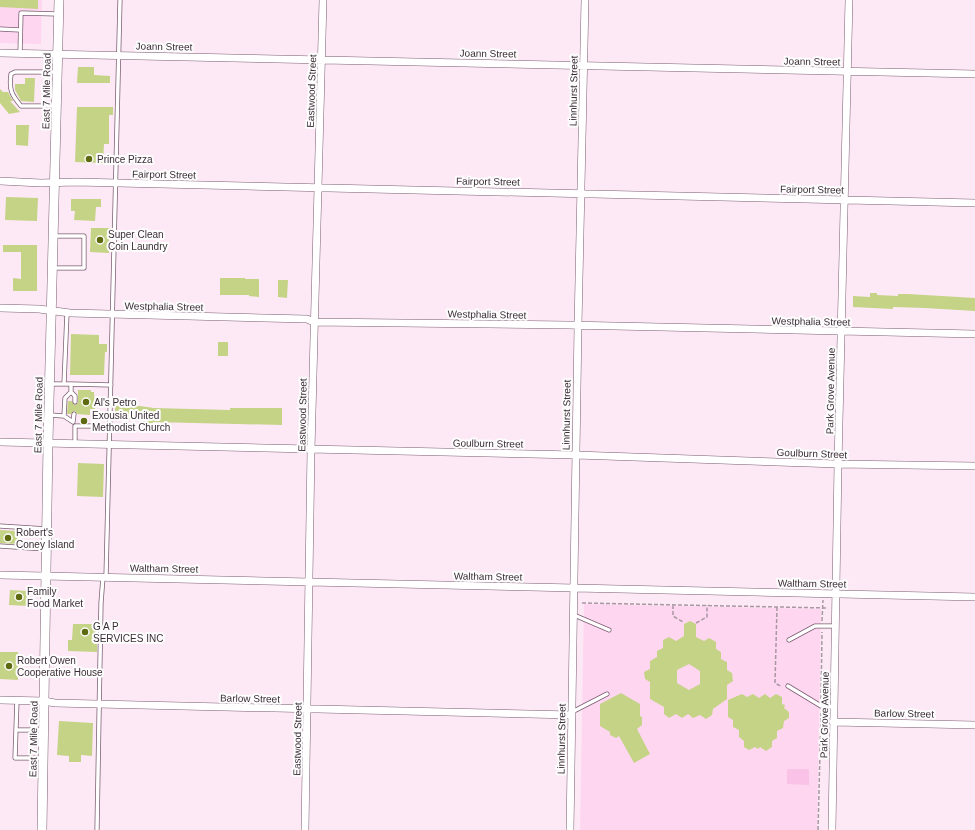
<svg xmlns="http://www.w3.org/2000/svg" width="975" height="830" font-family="Helvetica,sans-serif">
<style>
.built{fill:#fed6f0}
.green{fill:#f9c2e6}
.building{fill:#c5d386;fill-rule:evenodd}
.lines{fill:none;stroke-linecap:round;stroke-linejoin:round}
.service-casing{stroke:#7a5e71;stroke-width:5}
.minor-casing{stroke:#7a5e71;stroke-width:8}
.tertiary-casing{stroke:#7a5e71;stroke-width:10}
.path{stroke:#a898a2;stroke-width:1.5;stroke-dasharray:4 2;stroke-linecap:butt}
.service{stroke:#fff;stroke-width:3.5}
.minor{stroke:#fff;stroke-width:7}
.tertiary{stroke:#fff;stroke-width:9}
.poi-dot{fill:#5e6910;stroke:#fdfdfd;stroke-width:1.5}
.labels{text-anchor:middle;stroke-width:4;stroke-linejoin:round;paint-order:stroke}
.street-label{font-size:10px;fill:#3b2e36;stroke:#fdfdfd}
.poi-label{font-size:10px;fill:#3b2e36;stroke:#fdfdfd;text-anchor:start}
</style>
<rect width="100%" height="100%" fill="#fde9f5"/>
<path class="built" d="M0,0h42l-1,44 -41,-1z
M584,604l237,5 -4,221h-237z"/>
<path class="green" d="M787,769h22v16l-22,-1z"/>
<path class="building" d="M0,0h38v9l-38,-2z
M78,67h16v8l16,1v7h-33z
M25,78h10l-1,24 -13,-1 -6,-11v-6h10z
M0,89l3,3h5l5,9h-3l10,11 -11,2 -9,-11z
M77,107h36v8h-4v29h-5l-1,19 -28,-1z
M16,125h13l-1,21 -12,-1z
M6,197l32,1 -1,23 -32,-1z
M71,199h30v8h-5l-1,14 -21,-1 1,-9h-4z
M91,228h19l-1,25 -19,-1z
M3,245h34v46h-24v-13l8,1v-27h-18z
M220,278h25v1h14v18l-10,-1v-1h-29z
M278,280h10l-1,18 -9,-1z
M870,293h7v2l21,1v-2h10l67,4v13l-50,-3 -32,-1v2l-40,-2v-11l17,1z
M71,334l28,1v9h8v8h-2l-1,23h-34z
M218,342h10v14h-10z
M78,390h13v2h3l1,17h-5v6l-13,-1 -1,-2 -2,-1 -3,3h-4l1,-13h4l3,4 3,-2z
M115,406h25l14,2 76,2v-2h52v17l-129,-3v2h-10l1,-4 -29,-1z
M78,463l26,1 -1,33 -26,-1z
M0,530l18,1 -1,13 -17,-1z
M10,590l19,1 -1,15 -19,-1z
M690,621l6,3v13l8,4 5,-3 7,4v7l5,3v7l6,3v8l5,3 1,8 -6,4v14l-14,10 -1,6 -6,4 -6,-4 -7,3 -5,-4 -6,4 -6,-4 -7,4 -5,-4v-7l-14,-8v-17l-5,-3 -1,-7 6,-3v-8l7,-4v-6l6,-3v-8l6,-3 7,4 8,-5v-12zM689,664l11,7v13l-11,6 -12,-7v-13z
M73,624h24v28l-29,-1v-11h4z
M0,652h18v28l-18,-1z
M621,693l19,11v12l2,1v8l-5,4 13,25 -16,9 -15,-27 -3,2 -6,-3v-3l-10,-6v-22z
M742,694l5,3 6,-3 6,4 6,-4 5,4 6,-4 6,3v7l3,1 -1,3 5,4v6l-5,3 -1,7 -6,3v7l-5,3v6l-6,4 -6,-4 -2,2 -3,-2 -6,3 -5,-3v-6l-5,-4v-7l-6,-3v-7l-5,-3v-17z
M59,721l34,2 -1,33 -11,-1v7h-12v-6l-12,-1z"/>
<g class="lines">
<defs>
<path id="service" d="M0,29l20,1
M20,53l1,-40 37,1
M55,106h-34c-10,-12 -12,-16 -10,-32l4,-2h41
M53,268h31v-32h-30
M51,384h20v8
M64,384l3,-71
M71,384l40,1
M50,415l14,1 9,6 1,-8
M64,416l1,-18 6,-6 4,4v6
M75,444v-18h35
M0,526l47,3
M0,546l45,3
M106,577l14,-577
M574,615l35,15
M789,640l26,-14h20
M788,686l33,20 13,1
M17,700l-2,58h28
M572,712l35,-18
M17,730h26
M97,830l4,-227 2,-26"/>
<path id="minor" d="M0,53l975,21
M0,181l41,2 35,-1 899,21
M0,308l39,1 31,4 237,6 7,3 254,3 407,9
M0,442l576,13 262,9 137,2
M0,575l975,22
M0,700l44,1 11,2 517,12
M833,722l142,3
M305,830l6,-380 12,-450
M570,830l8,-504 7,-326
M832,830l6,-366 11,-464"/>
<path id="tertiary" d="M42,830l6,-387 11,-443"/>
</defs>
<use href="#service" class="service-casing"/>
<use href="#minor" class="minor-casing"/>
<use href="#tertiary" class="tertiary-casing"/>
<path class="path" d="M582,603l246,5
M673,605v11l10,6
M777,607l-2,76 7,4
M822,621l1,-21
M696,623l11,-6v-12
M821,699l1,-67
M818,830l3,-117"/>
<use href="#service" class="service"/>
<use href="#minor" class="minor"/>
<use href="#tertiary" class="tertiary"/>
</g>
<g class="poi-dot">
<circle cx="89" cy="159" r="4"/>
<circle cx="100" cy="240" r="4"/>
<circle cx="86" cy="402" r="4"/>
<circle cx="84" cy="421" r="4"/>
<circle cx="8" cy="538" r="4"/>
<circle cx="19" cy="597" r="4"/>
<circle cx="85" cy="632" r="4"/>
<circle cx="9" cy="666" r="4"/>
</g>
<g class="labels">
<g class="street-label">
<text transform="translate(164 46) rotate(1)" y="4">Joann Street</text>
<text transform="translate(488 53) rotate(1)" y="4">Joann Street</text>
<text transform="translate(812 61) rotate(1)" y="4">Joann Street</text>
<text transform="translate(46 91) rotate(-89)" y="4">East 7 Mile Road</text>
<text transform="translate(311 91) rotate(-88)" y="4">Eastwood Street</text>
<text transform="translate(573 91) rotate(-89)" y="4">Linnhurst Street</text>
<text transform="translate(164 174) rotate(1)" y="4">Fairport Street</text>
<text transform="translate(488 181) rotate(1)" y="4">Fairport Street</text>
<text transform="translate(812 189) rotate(1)" y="4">Fairport Street</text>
<text transform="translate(164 306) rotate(1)" y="4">Westphalia Street</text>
<text transform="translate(487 314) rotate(1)" y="4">Westphalia Street</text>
<text transform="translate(811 321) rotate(1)" y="4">Westphalia Street</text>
<text transform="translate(830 391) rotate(-89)" y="4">Park Grove Avenue</text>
<text transform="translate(38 415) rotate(-89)" y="4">East 7 Mile Road</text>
<text transform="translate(302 415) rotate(-89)" y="4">Eastwood Street</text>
<text transform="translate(566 415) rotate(-89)" y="4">Linnhurst Street</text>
<text transform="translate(488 443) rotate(1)" y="4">Goulburn Street</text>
<text transform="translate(812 453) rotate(2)" y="4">Goulburn Street</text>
<text transform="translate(164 568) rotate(1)" y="4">Waltham Street</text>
<text transform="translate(488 576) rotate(1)" y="4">Waltham Street</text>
<text transform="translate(812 583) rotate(1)" y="4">Waltham Street</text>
<text transform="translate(250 698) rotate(1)" y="4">Barlow Street</text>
<text transform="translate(904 713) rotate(1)" y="4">Barlow Street</text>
<text transform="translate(824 715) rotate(-89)" y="4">Park Grove Avenue</text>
<text transform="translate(33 739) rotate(-89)" y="4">East 7 Mile Road</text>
<text transform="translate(297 739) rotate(-89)" y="4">Eastwood Street</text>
<text transform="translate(561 739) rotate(-89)" y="4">Linnhurst Street</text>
</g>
<g class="poi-label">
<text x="97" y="163">Prince Pizza</text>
<text x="108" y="238">Super Clean<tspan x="108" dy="12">Coin Laundry</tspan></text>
<text x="94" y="406">Al's Petro</text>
<text x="92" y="419">Exousia United<tspan x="92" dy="12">Methodist Church</tspan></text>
<text x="16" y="536">Robert's<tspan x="16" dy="12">Coney Island</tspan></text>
<text x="27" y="595">Family<tspan x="27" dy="12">Food Market</tspan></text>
<text x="93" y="630">G A P<tspan x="93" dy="12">SERVICES INC</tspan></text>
<text x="17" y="664">Robert Owen<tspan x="17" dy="12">Cooperative House</tspan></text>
</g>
</g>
</svg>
